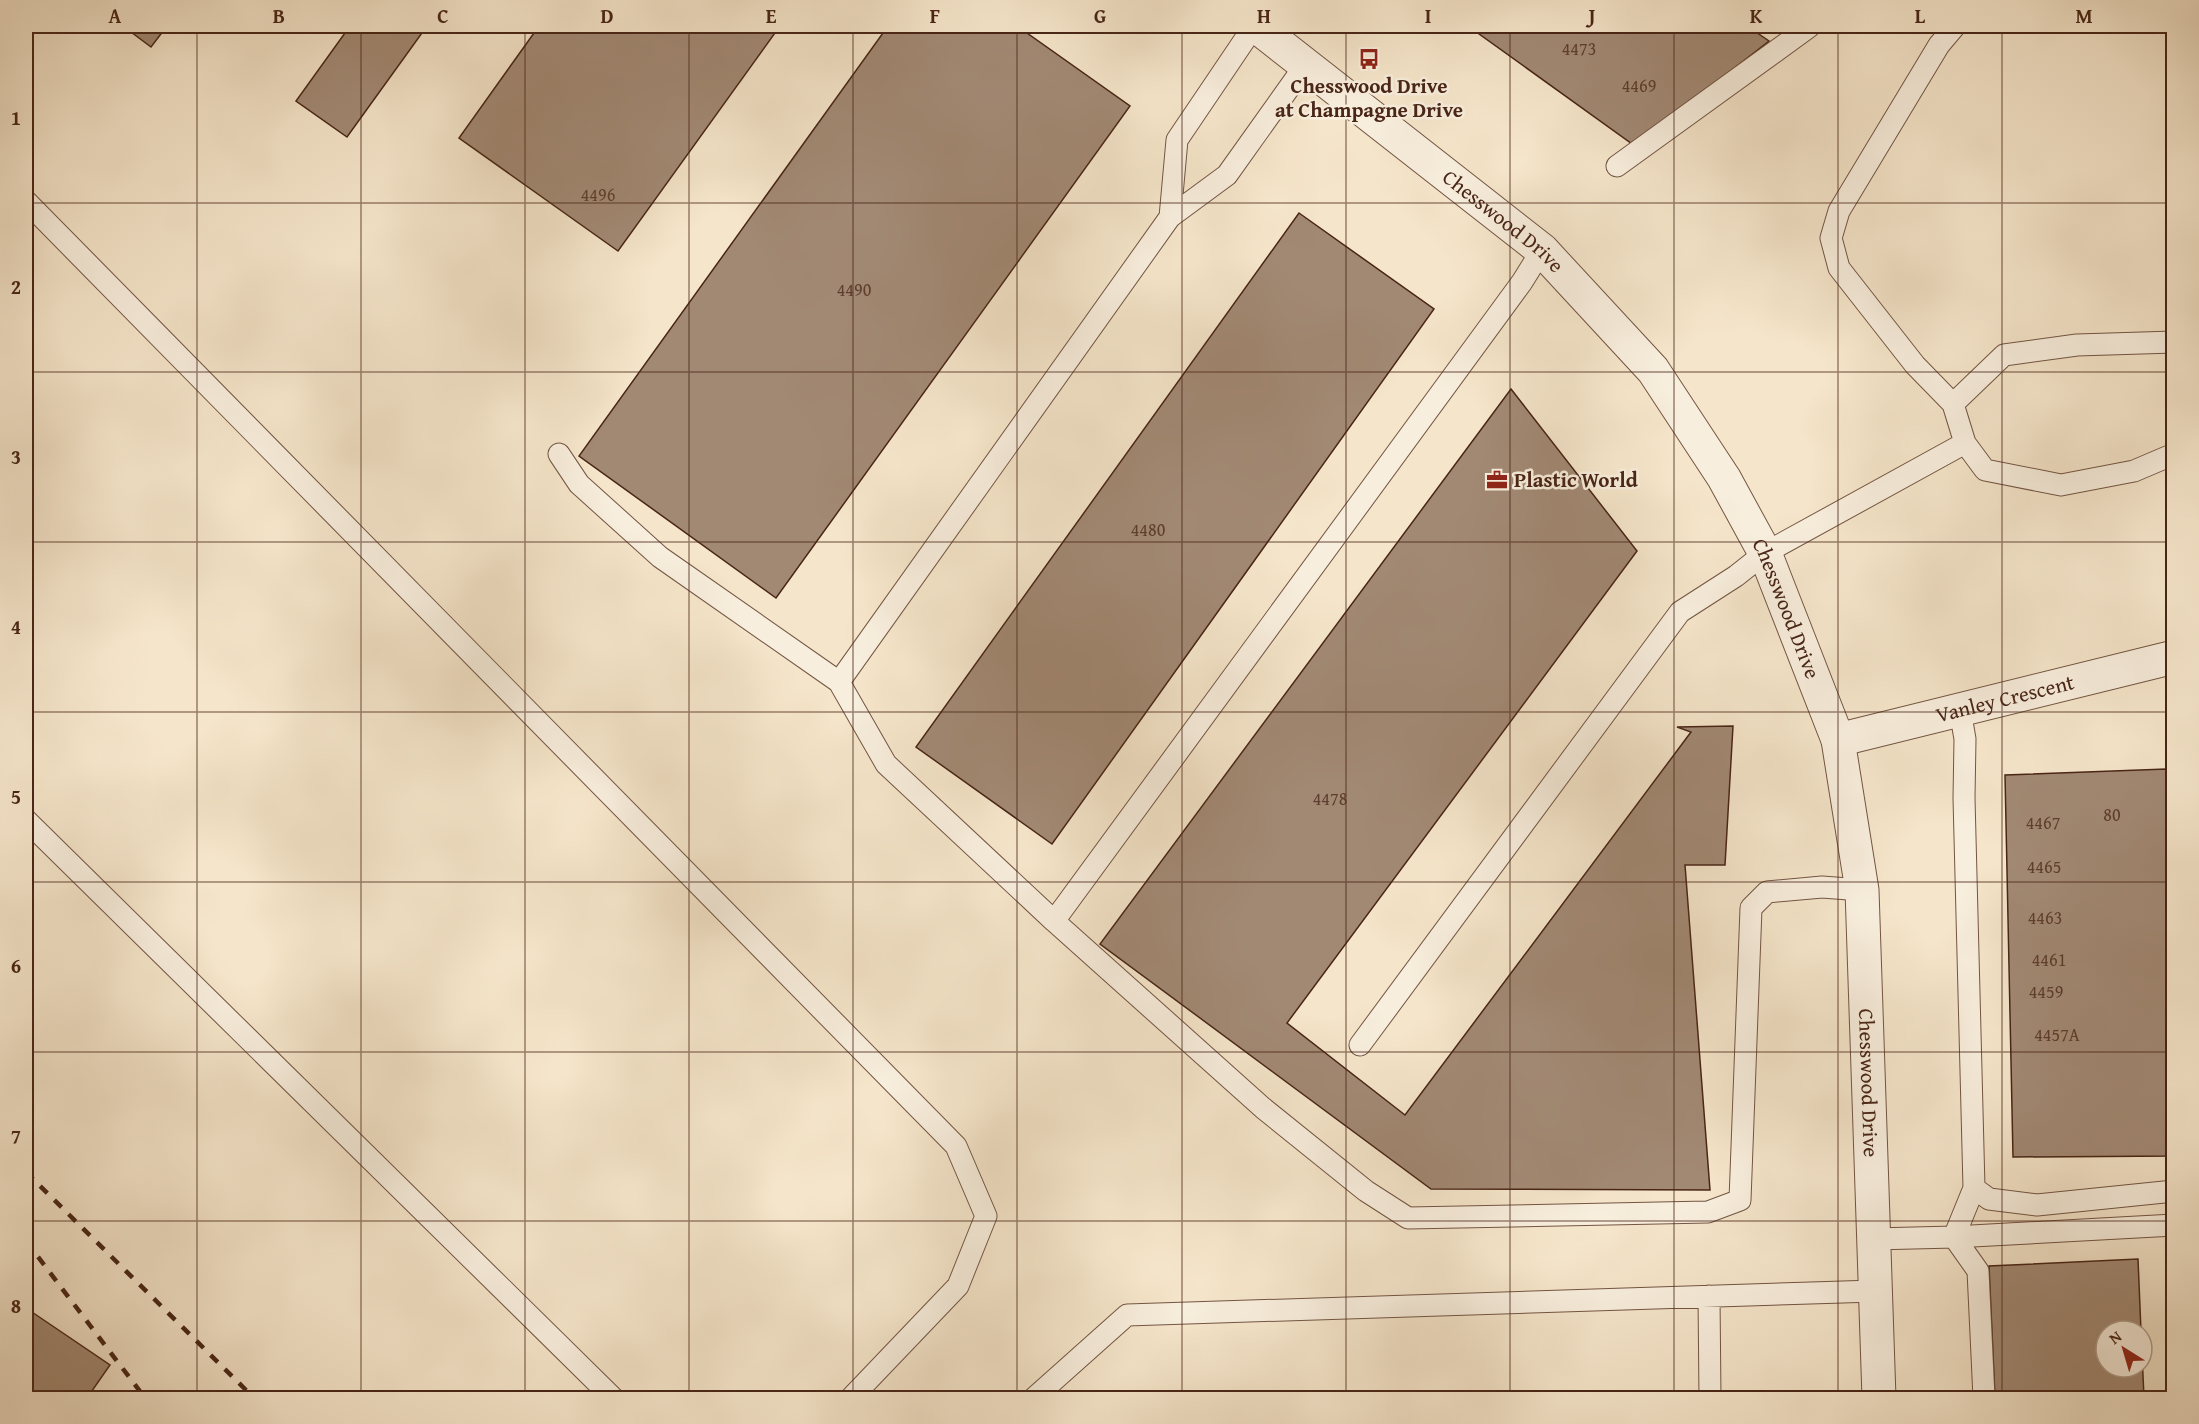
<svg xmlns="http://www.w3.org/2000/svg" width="2199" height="1424" font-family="'Gentium Book Plus',serif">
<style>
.building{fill:#a28974;stroke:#482516;stroke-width:1.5}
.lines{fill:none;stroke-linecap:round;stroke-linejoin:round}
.service-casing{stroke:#735543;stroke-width:23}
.minor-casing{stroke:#735543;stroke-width:35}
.service{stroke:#f8eedd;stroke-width:21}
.minor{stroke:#f8eedd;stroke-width:33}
.rail{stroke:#482516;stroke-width:4.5;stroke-dasharray:10 10;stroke-linecap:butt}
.grid{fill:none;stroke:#482516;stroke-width:1.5;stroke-opacity:0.55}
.labels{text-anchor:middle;stroke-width:5;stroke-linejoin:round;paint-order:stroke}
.number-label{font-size:18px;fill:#5e3e2e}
.poi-label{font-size:21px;font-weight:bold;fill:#482516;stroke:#f8eedd}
.street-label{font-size:21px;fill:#482516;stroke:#f8eedd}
.neatline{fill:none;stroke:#482516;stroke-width:2}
.grid-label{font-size:20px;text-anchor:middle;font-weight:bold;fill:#482516}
</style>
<rect width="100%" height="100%" fill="#f5e5ca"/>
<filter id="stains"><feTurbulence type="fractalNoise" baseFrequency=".00333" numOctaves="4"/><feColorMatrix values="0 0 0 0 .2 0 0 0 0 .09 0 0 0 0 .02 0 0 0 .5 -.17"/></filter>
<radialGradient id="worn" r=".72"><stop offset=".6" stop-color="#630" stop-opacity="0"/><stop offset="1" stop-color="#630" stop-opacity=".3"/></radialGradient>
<path class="building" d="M123,26h44l-16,21z
M350,26h77l-80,111 -51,-36z
M539,26h241l-162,225 -159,-113z
M888,26h129l113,80 -354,492 -197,-142z
M1468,26h279l22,15 -134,105z
M1299,213l135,96 -382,535 -136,-97z
M1511,389l126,162 -350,472 118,92 286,-383 -14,-5 56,-1 -8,139h-40l25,325 -279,-1 -331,-245z
M2166,769l8,254v133l-161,1 -8,-382z
M2138,1259l3,72h-35v36h36v-14l2,45h-149l-6,-132z
M26,1308l84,57 -23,33h-61z"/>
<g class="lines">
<defs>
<path id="service" d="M1617,166l192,-139 -2,-1
M26,201l930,945 30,70 -28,70 -107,112
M1170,217l7,-77 77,-114
M1542,250l-20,32 -468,639 209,187 103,83 42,27 300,-6 32,-12 11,-292 16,-16 55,-5 40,3
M2174,342l-97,3 -73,10 -51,49 12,39 20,27 76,15 73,-14 40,-17
M1953,404l-38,-39 -76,-97 -8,-30 8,-27 100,-166 16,-19
M559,454l20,30 81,73 179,125 331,-465 57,-42 79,-111
M839,682l47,82 168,157
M1960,710l5,29 -1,59 10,390 -20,49 24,34 6,127
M26,820l587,578
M1360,1045l320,-433 56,-36 29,-23 200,-110
M1974,1188l15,11 48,6 137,-14
M1873,1239l81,-2 220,-12
M1709,1296l1,102
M1034,1398l93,-83 748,-24"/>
<g id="minor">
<path id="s1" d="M1256,26l286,224 111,120 71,108 41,75 73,187 24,150 17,508"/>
<path id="s2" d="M1838,740l336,-83"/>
</g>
</defs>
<use href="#service" class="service-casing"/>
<use href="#minor" class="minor-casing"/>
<use href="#service" class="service"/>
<use href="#minor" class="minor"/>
<path class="rail" d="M26,1172l228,226
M26,1241l119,157"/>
</g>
<path class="grid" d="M197,26v1372M361,26v1372M525,26v1372M689,26v1372M853,26v1372M1017,26v1372M1182,26v1372M1346,26v1372M1510,26v1372M1674,26v1372M1838,26v1372M2002,26v1372M26,203h2148M26,372h2148M26,542h2148M26,712h2148M26,882h2148M26,1052h2148M26,1221h2148"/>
<defs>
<symbol id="bus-bare" viewBox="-9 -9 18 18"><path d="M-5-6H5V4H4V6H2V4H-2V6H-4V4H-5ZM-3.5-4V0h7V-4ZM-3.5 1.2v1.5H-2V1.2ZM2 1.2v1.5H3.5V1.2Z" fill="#8f2418" stroke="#f8eedd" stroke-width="2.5" paint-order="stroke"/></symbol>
<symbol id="office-bare" viewBox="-9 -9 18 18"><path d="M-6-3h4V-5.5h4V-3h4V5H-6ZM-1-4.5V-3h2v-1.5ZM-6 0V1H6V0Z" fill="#8f2418" stroke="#f8eedd" stroke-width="2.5" paint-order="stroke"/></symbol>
</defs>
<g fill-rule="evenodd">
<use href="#bus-bare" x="1354" y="44" width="30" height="30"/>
<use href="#office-bare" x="1482" y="465" width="30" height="30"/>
</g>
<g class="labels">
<g class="number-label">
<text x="1579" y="55">4473</text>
<text x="1639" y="92">4469</text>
<text x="598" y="201">4496</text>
<text x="854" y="296">4490</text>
<text x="1148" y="536">4480</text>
<text x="1330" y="805">4478</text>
<text x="2112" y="821">80</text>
<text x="2043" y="829">4467</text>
<text x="2044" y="873">4465</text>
<text x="2045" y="924">4463</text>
<text x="2049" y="966">4461</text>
<text x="2046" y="998">4459</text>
<text x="2057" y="1041">4457A</text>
</g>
<g class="poi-label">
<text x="1369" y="93">Chesswood Drive<tspan x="1369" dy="24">at Champagne Drive</tspan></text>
<text x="1514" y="487" text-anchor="start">Plastic World</text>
</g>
<g class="street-label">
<text dy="7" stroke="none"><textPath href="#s1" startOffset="315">Chesswood Drive</textPath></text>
<text dy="7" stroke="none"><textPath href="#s1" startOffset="801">Chesswood Drive</textPath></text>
<text dy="7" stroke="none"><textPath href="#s2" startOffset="172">Vanley Crescent</textPath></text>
<text dy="7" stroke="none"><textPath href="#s1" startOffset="1287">Chesswood Drive</textPath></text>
</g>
</g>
<rect width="2199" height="1424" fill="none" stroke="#f5e5ca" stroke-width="66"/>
<g transform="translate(2124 1349) rotate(323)"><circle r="28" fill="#f8eedd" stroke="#b29e8d" stroke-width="1.5"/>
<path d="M0-4.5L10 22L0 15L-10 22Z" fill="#8f2418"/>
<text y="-9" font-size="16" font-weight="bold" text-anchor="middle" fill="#482516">N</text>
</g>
<rect x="33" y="33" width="2133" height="1358" class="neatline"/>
<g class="grid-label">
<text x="115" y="23">A</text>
<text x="279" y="23">B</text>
<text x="443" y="23">C</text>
<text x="607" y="23">D</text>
<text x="771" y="23">E</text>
<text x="935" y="23">F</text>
<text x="1100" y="23">G</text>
<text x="1264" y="23">H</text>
<text x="1428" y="23">I</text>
<text x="1592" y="23">J</text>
<text x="1756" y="23">K</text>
<text x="1920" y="23">L</text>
<text x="2084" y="23">M</text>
<text x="16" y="125">1</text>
<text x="16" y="294">2</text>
<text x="16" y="464">3</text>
<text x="16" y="634">4</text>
<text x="16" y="804">5</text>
<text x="16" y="973">6</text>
<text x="16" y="1143">7</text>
<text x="16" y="1313">8</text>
</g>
<rect width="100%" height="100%" filter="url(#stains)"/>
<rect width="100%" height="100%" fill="url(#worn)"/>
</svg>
